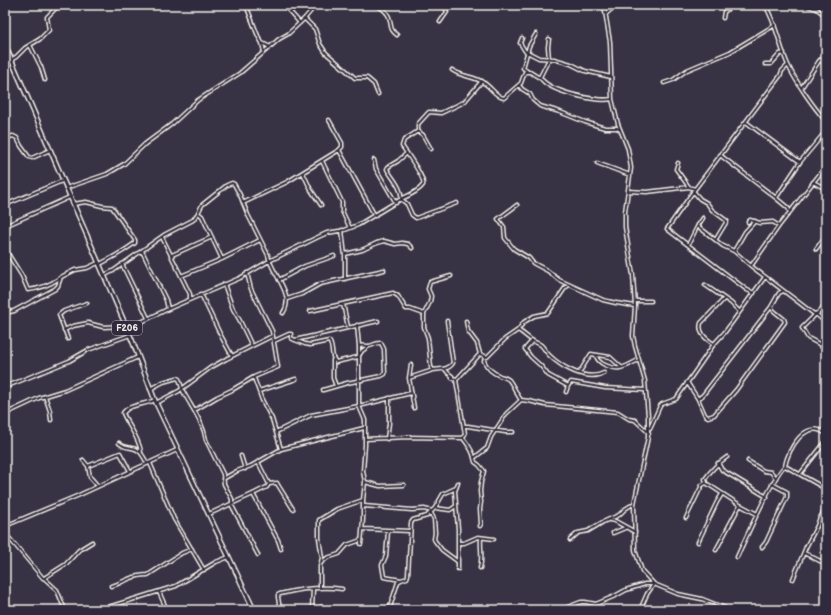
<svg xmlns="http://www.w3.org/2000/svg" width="831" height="615" font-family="'Balsamiq Sans',sans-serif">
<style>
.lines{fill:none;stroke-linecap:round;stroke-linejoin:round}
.minor-casing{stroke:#f4f1e8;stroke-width:5}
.major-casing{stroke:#f4f1e8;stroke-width:6}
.minor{stroke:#2f2a3d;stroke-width:2}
.major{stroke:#2f2a3d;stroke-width:3}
.labels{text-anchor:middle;stroke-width:3;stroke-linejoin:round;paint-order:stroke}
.shield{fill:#2f2a3d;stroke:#b9b5b5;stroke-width:1}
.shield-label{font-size:9px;font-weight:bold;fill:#f4f1e8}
</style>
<rect width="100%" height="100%" fill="#373244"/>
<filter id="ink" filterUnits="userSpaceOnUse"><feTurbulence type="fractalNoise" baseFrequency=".025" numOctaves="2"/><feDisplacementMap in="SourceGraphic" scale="8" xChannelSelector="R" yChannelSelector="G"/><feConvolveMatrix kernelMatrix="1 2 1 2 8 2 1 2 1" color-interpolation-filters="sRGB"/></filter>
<g filter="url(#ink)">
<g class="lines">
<defs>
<path id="minor" d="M246,5l12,31 4,7 2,9
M284,5l16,18
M377,5c4,3 10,6 12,12 3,9 0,12 8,18
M604,5l6,37 2,57 6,25 10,25 3,19 -6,44v15l8,48 2,31 -2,30 2,10 10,35 3,35v21l-14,67 1,46 7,21 12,13 24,10 24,5 28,11
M765,5c12,20 14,40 23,60 8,17 26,43 38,56
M805,5l12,4 9,7
M248,8l5,-3
M55,9l6,-4
M606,14l10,-9
M723,18l1,-6 9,-7
M305,19l10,10 5,15 6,9 29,25h12l7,6 4,10
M440,22l7,-10 -2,-5 -3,-2
M522,38l-2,5 5,8 14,7 15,1 17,5 14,7 26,6
M262,43l8,4
M30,45l11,22 4,13
M820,60l6,4
M5,63l11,-6 9,-9 15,-9 9,-9 -2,-13 7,-7 -1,-5
M765,64h6l9,-10 4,-1
M452,70c9,7 23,6 32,13 7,4 12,14 20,15l17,-15 4,-11h5l8,5h2l9,-18 -1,-12 1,-8
M527,71l-4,-3 6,-22 7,-12
M540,77c8,15 57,25 72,22
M664,83l9,-3 14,-10 43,-18 45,-27
M519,85l3,4 8,5 3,6 7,6 20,6 25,10 20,6h12l3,2
M802,87l17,-26 5,-3 2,-6
M746,122l54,40
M5,136l1,2 7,-2 4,2 4,8 8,11 3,1 18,-8
M431,149l-8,-14 -5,-4v-7l11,-12 12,1 23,-11 18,-21
M339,150l36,66
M407,153l-9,8 -10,6 -1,2c5,9 16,20 14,30 7,-3 18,-8 22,-14 3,-6 -17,-33 -21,-39l2,-6 14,-9
M720,155l56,43 12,10 2,4
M374,160l2,9 20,34
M322,161l20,41v9l8,17
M597,163l33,12
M678,163l-2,6 13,18 6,2
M826,166l-47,60 -28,40 63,48 4,-1 8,-9
M303,173l8,17 10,15
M813,182l13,7
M66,188l41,-14 17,-10 21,-20 27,-20 26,-24 42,-27 39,-34 9,-5 17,-16 11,-13
M628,191l19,1 42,-5
M693,191l7,8 7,4 5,7 15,11 -11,18
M776,198l24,-36 26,-31
M243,203l44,-21 52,-32 3,-3v-4l-13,-23
M73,204l13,-2 16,4 10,1 23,33v3c-11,8 -23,15 -35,21
M5,205l57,-24
M517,205l-19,14 6,8 1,11 9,11 15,9 4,5 15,8 11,9 44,20 13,3 19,3
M748,222l2,-2 10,3 13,-1 6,4
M698,225l1,2 24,19 11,5 17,15
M5,226l65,-29
M342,230l3,26v23
M162,237l28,57v5
M688,245l9,-18 6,-9
M5,249l17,27 6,14c11,-1 23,-6 32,-12
M816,249l8,-11h2
M142,251l24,49 2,9
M734,251l11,-19 10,-11
M345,254l17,-4 15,-7 7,-2 11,3 7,-1 6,1 4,4
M172,255l40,-18
M222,259l38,-19
M122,264l26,54
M826,267v3
M105,275l8,-4 51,-36 29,-15 5,-7 4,-8 25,-20 5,-2 2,1 6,11 8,20 20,40c3,19 28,39 15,58
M181,276l41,-17 -20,-43 -4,-3
M279,280l26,-14 29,-10
M224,284l9,25 6,10 13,27
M705,285l26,18 8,8
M754,293l-7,-3 -80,-61 28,-40 85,-113 2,-5 6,-6
M201,294l19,40 12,22
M287,299l15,-5 18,-10 64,-14
M635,301h16
M343,304l5,23
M310,311l83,-18 5,3 8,13h4l14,5v13l4,11 3,29 2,3c7,-1 16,0 20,-7l-6,-42
M5,313l9,-2 41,-22 3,-3 3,-9 14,-7 12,-2 11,-5
M424,314l6,-12 1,-6 -3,-7 2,-7 21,-6
M826,323l-10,-9 -14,14 6,10 11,6 7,7
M357,325l2,21v60l6,14v25l-2,26 2,11 -2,18v19l-2,25
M127,329l41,-20 72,-31 29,-17 49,-24 9,-4 18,-3 13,-5 43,-26 6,5 5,11 4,3 41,-15
M64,330l9,-4 15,-3 15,4 22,-1
M518,330c5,3 10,8 15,11 3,2 5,2 8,4 3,3 5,7 8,10 12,12 38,27 55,18
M68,339l-9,-24 5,-4 23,-8
M295,340l10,4 5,1 19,-4c5,6 1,16 7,21l22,-5 4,-6 7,-5
M274,341l15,-7h2v4l4,2 83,-19
M532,341l-7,8 6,8 10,9 7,9 20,11 -2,6
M714,344c-8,-5 -16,-11 -13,-21l23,-24
M480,354l7,3 18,-18 13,-9 6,-8 10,-6 14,-3 17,-25 4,-3
M596,355c1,9 16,14 24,13 7,-1 13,-6 19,-8
M485,357l-1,4c3,7 9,12 16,15 3,1 7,2 9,4 4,5 8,15 12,20l8,1 16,4 73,7 11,7 6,1 14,13
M333,360v18l3,8
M445,369l3,4 4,3v2l4,1
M579,373l12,-19 19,3 11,10
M254,378l8,22 10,19 9,30
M409,378l2,-13
M687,382l11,17 7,16 3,2 6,-2 22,-25 49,-68 -1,-3 -10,-8 -3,-4 8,-14 4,-2
M568,386l3,-4 34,6 40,2
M5,387l64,-26 19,-11 42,-15
M150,389l13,-7 14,-4 2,1c2,4 2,8 4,12 8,16 20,30 23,49l17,34 1,10 8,15v7l26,49
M323,390l24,-7 34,-7 4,-2 -1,-25 -3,-6c-5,-1 -8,3 -12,3 -4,0 -6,-1 -10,0
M259,391l37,-12
M45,396l5,15 1,9
M698,399l5,-4 68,-88
M156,403l23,-12 31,-23 16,-9 46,-23
M414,408l-5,-30 24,-8
M195,410l22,-13 15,-7 22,-13 24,-10 -6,-36 -21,-42 -4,-16
M5,414l34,-16 26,-8 73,-33
M464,426h4l37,6h8
M650,428l10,-22 2,-2 14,-5 38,-55 11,-12 40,-55
M276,432l35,-17 48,-9 52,-13
M463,438c5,7 10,12 11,20
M365,439l43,-2 55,1 2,-4 -9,-54 24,-26 -3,-11 -9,-12 -2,-10
M387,439l2,-16v-25
M119,443c5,4 7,4 13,5 8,1 11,8 15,15
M141,452c-2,-15 -13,-26 -18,-39 6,-9 22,-8 32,-13
M241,456l4,13
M83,460l5,6 2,11 8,9
M748,461l16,10 7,1 5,6
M258,462l11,22
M150,463l24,56 30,51
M718,463l4,7 45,27
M88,466l32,-13 10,18
M785,466l41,23
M800,474l26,-33
M223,479l14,-8 14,-5 30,-17 83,-21
M365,482l15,4 24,-1
M458,483l-3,8 3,38v40
M706,483l-1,-4c6,-9 13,-16 22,-22
M253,494l25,46 3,9
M364,506l48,4 12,-1 8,2
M435,508l8,-14 13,-6
M431,513l3,6 1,14 -1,6 1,2 7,9 15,11
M209,514l44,-20 14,-7 2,-3 8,-1 1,2 15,24
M686,518l16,-33 4,-2 34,22 17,9
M610,520l5,1 20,11
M5,526l72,-30 100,-46
M480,526l1,-2 -1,-15 1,-7 -1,-11 1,-9 3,-11 -5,-6 -4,-3 -1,-4 13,-10 4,-11 15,-23 15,-14
M363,529l47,2
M388,531l-2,25 -4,9 2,12 17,3
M5,533l38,45
M613,533l12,-5
M570,540l8,-7 10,-2 15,-9 16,-7 6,-6 8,-5
M698,542l19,-40 5,-8
M458,543h6l14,-6 16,2
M762,547l4,-5 21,-45v-5l-15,-8
M716,550l24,-45
M804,553l22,11
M737,557c6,-13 40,-88 48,-91 3,-17 21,-48 41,-32
M322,562l5,-4 12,-4 8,-9 14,-5
M480,568c3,-11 0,-20 1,-30
M793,579l13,-32 11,-21 2,-6 7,-13
M111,586c6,-1 8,-3 13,-5 8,-4 16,-6 24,-6l34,-22 10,-4
M320,588v-22l2,-8 -3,-20v-18l18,-11 26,-9
M159,592l8,18
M65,610l-8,-20 -13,-12 22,-14 13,-14 13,-8
M99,610l77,-24 40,-24 13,-5
M280,610l-2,-13v-2l2,-1c20,-5 41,-8 62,-5
M295,610l17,-1 1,-20
M312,610l9,-3 18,3h16
M389,610l9,-28 3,-2 6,-2 1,-3 3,-52 2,-3 14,-4 8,-8 15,2 6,-4
M560,610l21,-8h4l11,2 19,-8 11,-6 19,-6h9
M640,610l7,-16 7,-10"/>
<path id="major" d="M5,45l127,295 24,63 98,207"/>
</defs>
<use href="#minor" class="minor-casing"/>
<use href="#major" class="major-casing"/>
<use href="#minor" class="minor"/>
<use href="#major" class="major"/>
</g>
</g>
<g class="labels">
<rect class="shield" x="112" y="321" width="30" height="14" rx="3"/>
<g class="shield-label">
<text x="127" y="331">F206</text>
</g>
</g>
<rect width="831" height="615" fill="none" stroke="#2f2a3d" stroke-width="20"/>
<rect x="10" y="10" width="811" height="595" fill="none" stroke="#f4f1e8" stroke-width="1.5" filter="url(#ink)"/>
</svg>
